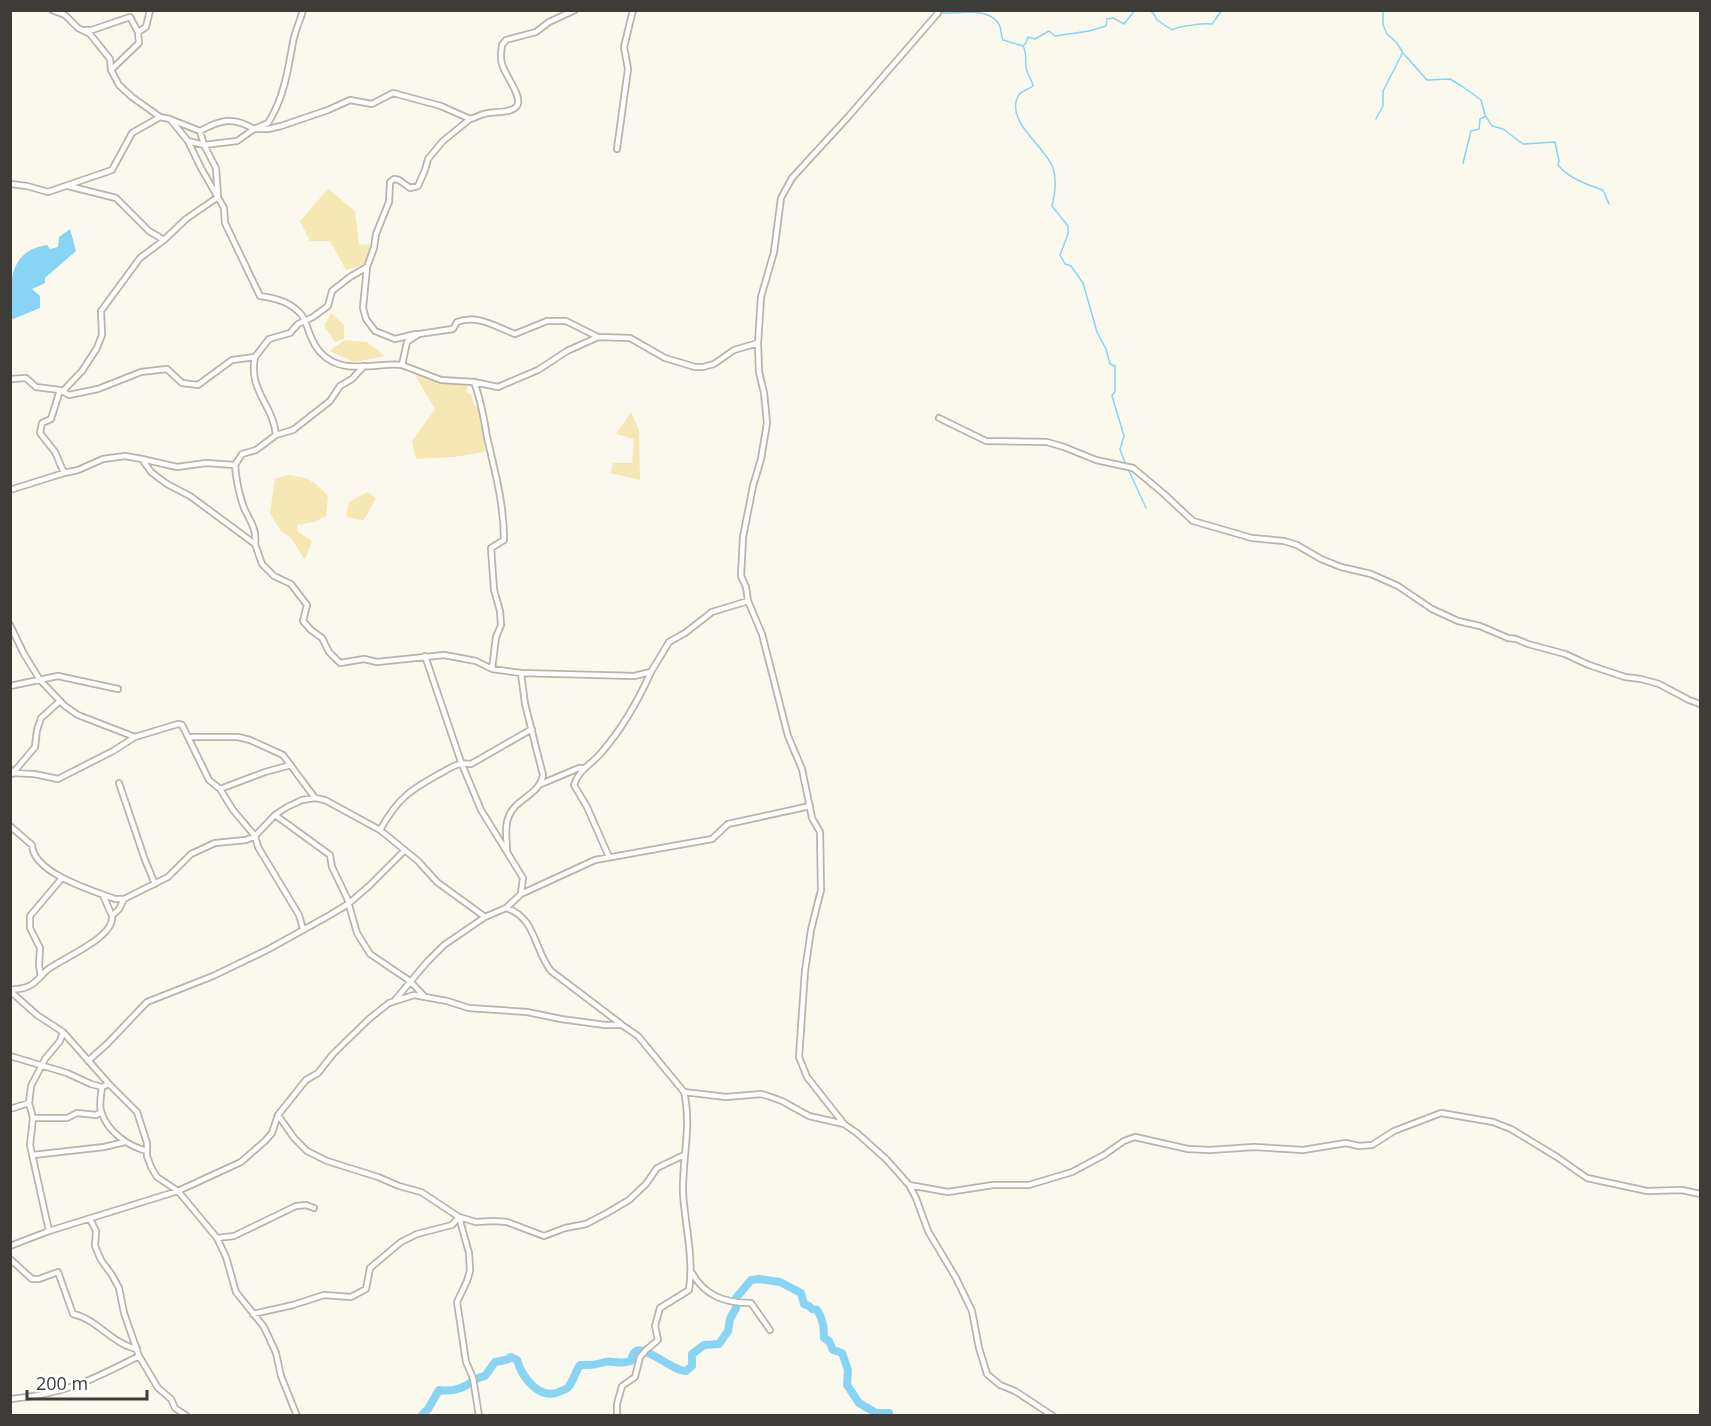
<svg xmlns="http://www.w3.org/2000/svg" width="1711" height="1426" font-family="'Open Sans',sans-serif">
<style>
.green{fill:#f5e8b4}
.water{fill:#88d4f4}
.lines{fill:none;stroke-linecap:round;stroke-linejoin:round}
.stream{stroke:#88d4f4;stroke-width:1.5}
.river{stroke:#88d4f4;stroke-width:8}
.street-casing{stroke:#b7b5aa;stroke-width:8}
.street{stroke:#fff;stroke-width:4.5}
</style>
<rect width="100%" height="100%" fill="#fbf9ed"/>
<path class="green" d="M328,189l27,22 4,33 14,1c0,20 -10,20 -27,25l-16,-29h-20l-10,-20z
M331,313l13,12v14l-9,3 -11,-16z
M345,340l22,2 18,14 -31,6 -25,-11z
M415,375l26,8 26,-1v11l4,1 3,11 7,3 4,44 -31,5 -38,2 -4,-18 23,-32z
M631,412l8,18 1,50 -30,-7 3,-10h19l2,-24 -18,-5z
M288,475c20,2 27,6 40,21l-2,20 -12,6 -17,3 1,7 14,9 -7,19 -14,-22 -11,-8 -10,-17 5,-34z
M367,492l9,6 -12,22 -10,-1 -8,-3 3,-14z"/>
<path class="water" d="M70,229l6,22 -31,27v5l-13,6 8,7v12l-27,11 -2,-1c-1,-32 -4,-67 36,-73l3,4 8,-2 1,-10z"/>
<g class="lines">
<path class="stream" d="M938,10l4,3c17,1 49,-7 58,13 1,4 1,10 3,14l20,6 3,-3 2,-6 7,2 14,-8 6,5 34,-5 17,-5 1,-7 6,-1 11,6 11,-14
M1149,10l5,4 3,6 15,10c7,-4 32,-7 40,-6l10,-14
M1383,10v15l4,9 10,9 6,10 24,27 23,-1 13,8 18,13 4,15 7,11 11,3 20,15 32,-2 4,19 -1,4c10,13 30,20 45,25l6,14
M1023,46c5,8 1,17 4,25 2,6 5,9 6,15 -5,4 -13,5 -15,10 -13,26 28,51 35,72 4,13 2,25 -1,38l16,20v8l-8,21 5,9 6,2 12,17 14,49 9,17 4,15 5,2v25l-3,5 12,40 -4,13 5,14
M1376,119l7,-13v-15l19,-37
M1463,163l8,-32 8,-2 1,-10 6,-3
M1129,471l17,37"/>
<path class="river" d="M421,1416l7,-7 11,-19c12,2 23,-1 33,-8 5,-3 6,-5 13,-6l10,-14 11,-2 5,-3 6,3c5,17 23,42 44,31 3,-1 7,-3 8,-5 4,-5 7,-15 11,-21 12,0 14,0 25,-3 8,-2 13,3 26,-1 1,-3 1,-7 4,-9 8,-9 37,19 51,19l6,-5v-12l12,-9 15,-1 9,-13 2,-12 6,-11v-10l15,-18 8,-1 21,3 21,11 3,11 5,2 3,3 5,1c6,9 7,17 7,28l5,3 4,9 9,3 6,17 -1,15 12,18 17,10h13"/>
<defs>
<path id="street" d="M52,10l13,5 13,13 12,6 20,25 1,11 8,15 13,12 28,20 10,2 18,22 13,27 23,40 1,15 35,73c14,2 28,5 39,16 7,6 8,17 12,25 9,23 29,32 53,29
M84,30h8l38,-13 8,15 1,11 -28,27
M138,32l8,-5 4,-17
M172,120l28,11c20,-11 33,-15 54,-2l14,-6c16,-25 20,-53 25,-81 2,-11 7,-21 10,-32
M188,141l16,4 33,-4 17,-12h14l13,-3 47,-16 22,-10 22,4 21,-11 48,13 29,13c5,-1 9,-4 14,-5 9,-3 25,0 32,-7 9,-8 -12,-33 -14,-43 -2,-6 -1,-13 0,-19l4,-5 30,-8 13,-10 26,-12
M617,149l11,-80 -4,-22 9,-37
M10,184l17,2 21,6 64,-22 20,-37 28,-16
M68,186l48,12 33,33 15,9
M416,334l-21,5 -20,-8 -9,-12 -3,-11 4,-41 7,-19 2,-14 13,-32 1,-20 4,-3 5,1 11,8 8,-2 7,-16 3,-11 15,-18 27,-22
M255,357c-7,34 18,47 21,78
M402,365l39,15 33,2 24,5 40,-17 29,-19 31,-14
M10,379l16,-1 10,9 24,3 9,5 29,-6 43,-17 26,-3 15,14 16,2 34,-25 23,-3 14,-18 21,-6 8,-9 15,-7 15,-11 4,-15 18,-14 17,-10
M474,382c7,18 10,36 13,55 8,35 17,67 17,103l-13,8 3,42 6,21 1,14 -5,12 -4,32
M939,418l47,23 61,1 17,5 32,13 37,8 30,25 30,28 59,17 32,3 13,4 24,14 20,8 30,7 27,12 34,23 26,12 22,5 28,12 8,1 12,5 37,10 24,11 36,12 16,2 18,5 30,16 11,4
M142,459l35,8 29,-4 29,2 7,-11 14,-4 20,-15 17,-5 37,-29 10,-15 12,-7 12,-13c13,1 25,-3 38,-1l5,-23 12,-8 34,-5 4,-7c21,-8 39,5 58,12l32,-13h19l32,16 32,1 35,20 30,9h8l11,-3 20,-14 24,-7
M235,465c1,15 4,29 9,43 6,13 13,21 11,36
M64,473l-9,-21 -15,-19 2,-10 9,-4 9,-29 3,1 19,-20 15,-23 5,-13 -1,-24 39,-53 24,-18 22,-21 32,-22 -2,-29 -12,-23 -4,-14
M10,490l54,-17 14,-3 25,-11 22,-3 17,3 9,13 16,12 23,12 65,48 7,20 12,12 17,8 16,21 -4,16 8,9 11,8 7,14 11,11 24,-4 13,3 67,-7 32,6 16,8 29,4 113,3 17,-4 18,-30 16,-9 27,-21 36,-11
M10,625l14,29 16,26 25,26 13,9 57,22 43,-13 4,1 6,12h50l12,3 33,15 32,43
M425,656l36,106 20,48 42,68 -2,16 -15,14
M10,686l48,-10 60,13
M188,737l21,43 11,9 13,21 22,26 3,11 41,68 4,14
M10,769l3,4 22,-26 2,-17 4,-12 19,-17
M10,775l3,-2 21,1 24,5 55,-28 22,-14
M119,783l26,77 10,24
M541,784l38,-16h4
M220,789l45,-17 26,-7
M275,815l55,40 2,12 15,31 10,35 13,21 40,27 13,14
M10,826l22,19c1,28 61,46 83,54h9
M380,830c18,-32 30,-40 61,-57 11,-6 17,-11 30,-9l61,-35
M507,850c0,-10 -3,-24 2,-34 7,-18 30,-20 34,-41l-18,-71 -4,-31
M609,857l-22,-50 -13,-22c5,-16 17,-20 27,-32 21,-24 37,-52 50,-81
M521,894l74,-34 117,-21 16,-15 82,-18
M103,895l9,21
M41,976l-2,-10 1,-18 -10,-20v-12l32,-38
M10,990c6,-1 14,-1 19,-4 8,-3 14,-14 21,-18 15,-11 65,-31 62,-52l7,-7 5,-10 44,-22 23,-23 24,-11 31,-3 9,-4 20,-21 12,-8 15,-7 13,-2 10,2 55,30 38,31 19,21 48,35 21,-9c30,9 28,42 45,63l70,53
M10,991l27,24 26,17 46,52 28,28 10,31v13l4,11 6,10 21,14 39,47 9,19 10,35 28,35 12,26 5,23 16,40
M395,1000l32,-38 17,-17 41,-28
M10,1056l57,17 24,11 11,3 7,-3
M88,1061l20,-18 39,-41 66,-26 54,-26 63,-35 18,-11 21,-18 35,-35
M102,1087c-1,8 -3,17 -1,24 6,20 26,35 46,40
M10,1109l19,-6
M278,1115l16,23 13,13 20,10 51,16 21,9 22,6 38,25 17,5 18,-1 13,1 37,14 21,-8 21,-4 21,-11 22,-13 17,-16 11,-16 27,-13
M33,1118h34l10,-5 19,2 5,-3
M844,1124l-37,-47 -8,-20 6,-86 6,-41 10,-40 -1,-58 -8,-14 -10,-49 -14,-33 -26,-102 -14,-33 -2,-14 -5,-11 2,-39 10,-51 8,-27 6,-36 -3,-30 -5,-21 -1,-29 3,-46 13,-45 7,-54 11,-20 56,-61 90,-104
M33,1155l71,-8 21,-5
M909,1185l39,7 45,-7h36l43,-13 32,-17 20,-14 11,-4 53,12 22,1 44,-3 49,3 43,-7 13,3 13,-1 22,-14 47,-18 52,9 18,7 46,28 30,21 60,13 35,-1 18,4
M459,1217l10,36 1,18 -3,10 -10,21 9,60 7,16 6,38
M90,1219l6,12 -1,15 6,14 11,15 7,13 5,25 15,43 19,32 13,11 4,9 12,8
M49,1231l-19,-86 3,-27 -4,-15 2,-17 14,-27 15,-18 3,-9
M217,1238l17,-2 62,-30 10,-1 8,3
M10,1246l39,-15 129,-40 63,-29 24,-21 7,-8 6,-18 28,-35 12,-7 15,-19 36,-35 20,-16 25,-8 33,6 22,7 58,4 34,7 44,6h17l16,11 46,56 42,5 35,-3 7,2 14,5 27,15 35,8 13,9 30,27 22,25 7,13 12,33 28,47 16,33 7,37 8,26 13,11 15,6 38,25
M10,1259l22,20h7l19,-7 15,42c24,5 39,30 64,35
M692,1273c13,23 33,30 59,30l19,27
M253,1314l40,-9 31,-10 27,2 15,-8 4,-21 31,-26 16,-8 35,-9 7,-8
M10,1399c55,-5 82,-19 129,-43
M617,1416v-12l5,-18 13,-9 5,-20 6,-7 12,-10 -3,-14 5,-18 29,-18c5,-33 -4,-64 -6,-97 -1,-34 9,-67 1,-101"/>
</defs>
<use href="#street" class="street-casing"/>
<use href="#street" class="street"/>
</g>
<rect width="1711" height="1426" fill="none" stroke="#3e3c38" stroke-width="24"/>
<path d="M27 1390v9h120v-9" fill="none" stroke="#3e3c38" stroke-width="3"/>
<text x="36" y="1390" font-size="18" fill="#3e3c38" stroke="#ffffff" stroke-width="4.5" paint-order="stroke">200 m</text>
</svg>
